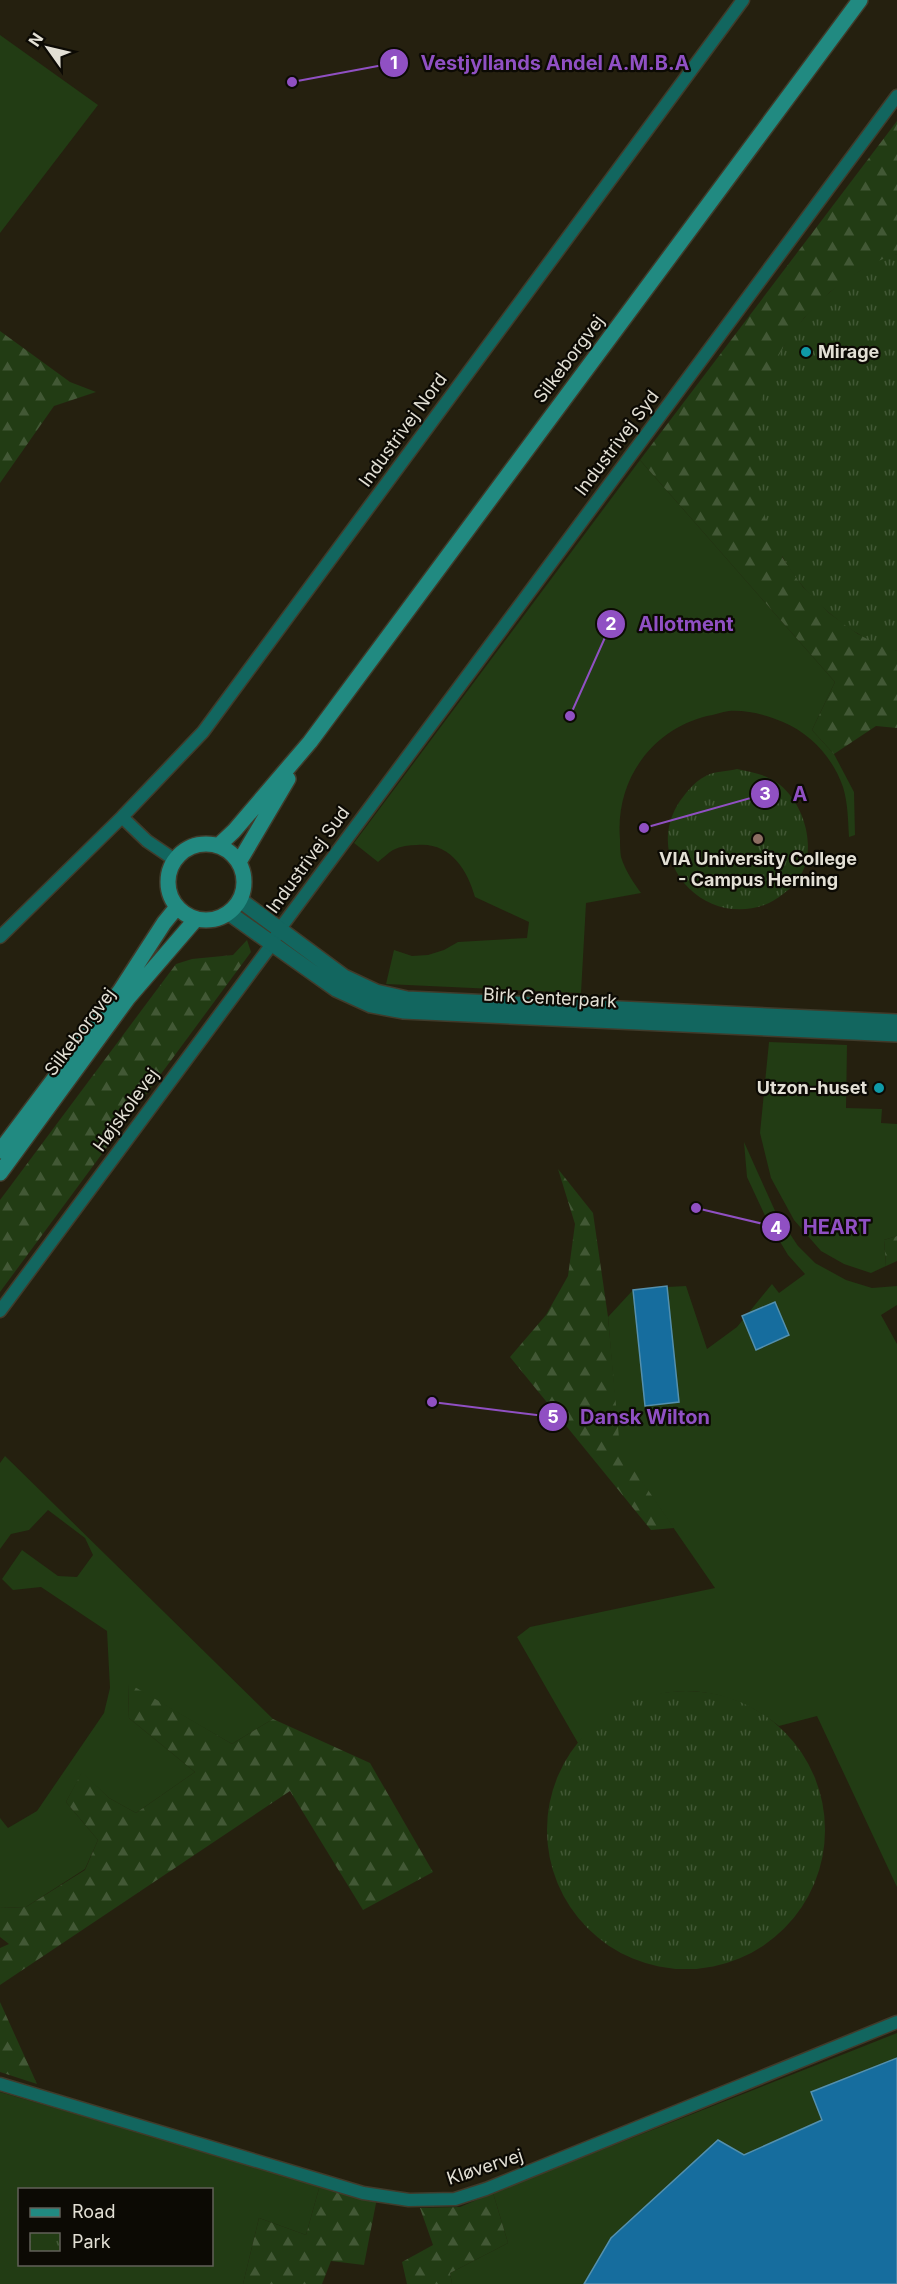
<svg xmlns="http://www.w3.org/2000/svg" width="897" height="2284" font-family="Inter,sans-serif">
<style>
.grass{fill:#223c14;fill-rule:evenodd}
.forest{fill:url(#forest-firs)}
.park{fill:url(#park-tufts)}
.water{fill:#166d9e;stroke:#5490ae;stroke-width:1.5}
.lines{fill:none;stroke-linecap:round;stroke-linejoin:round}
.minor-casing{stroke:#403b2b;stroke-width:15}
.tertiary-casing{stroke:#403b2b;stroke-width:18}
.secondary-casing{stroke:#403b2b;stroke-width:18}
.minor{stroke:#12665f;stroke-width:12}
.tertiary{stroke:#12665f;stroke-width:15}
.secondary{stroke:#218a81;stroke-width:15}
.culture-dot{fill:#0f9aa8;stroke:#0c0a04;stroke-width:2}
.education-dot{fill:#8d6e63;stroke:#0c0a04;stroke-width:2}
.labels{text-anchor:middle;stroke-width:4.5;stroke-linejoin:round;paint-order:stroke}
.poi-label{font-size:18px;font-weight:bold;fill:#e3e0d5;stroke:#0c0a04;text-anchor:start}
.street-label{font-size:18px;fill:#e3e0d5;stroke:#0c0a04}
.leader{fill:none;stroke:#9050c3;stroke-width:2}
.callout-dot{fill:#9050c3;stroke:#0c0a04;stroke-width:2}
.mark-label{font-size:18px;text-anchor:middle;font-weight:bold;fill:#fff}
.callout-label{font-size:20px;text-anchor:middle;font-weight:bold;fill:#9050c3;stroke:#0c0a04;stroke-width:4.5;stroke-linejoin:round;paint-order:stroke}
</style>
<defs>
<pattern id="forest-firs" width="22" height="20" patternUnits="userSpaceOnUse" patternTransform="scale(1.5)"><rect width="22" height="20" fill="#223c14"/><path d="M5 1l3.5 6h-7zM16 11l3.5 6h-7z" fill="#425835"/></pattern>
<pattern id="park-tufts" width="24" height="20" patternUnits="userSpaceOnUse" patternTransform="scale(1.5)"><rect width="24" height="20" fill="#223c14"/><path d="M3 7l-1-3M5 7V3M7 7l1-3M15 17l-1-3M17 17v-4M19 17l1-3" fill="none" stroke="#425835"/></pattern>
</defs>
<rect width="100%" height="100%" fill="#25200f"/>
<path class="grass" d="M0,35l98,70 -98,128z
M640,460l195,222 -23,48 22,24 20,38 1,43 -6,2c-1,-17 -1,-33 -6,-50 -10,-29 -32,-53 -60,-65 -17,-7 -35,-12 -54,-11 -7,1 -15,4 -22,5 -56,14 -92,65 -87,123 0,5 0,12 1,18 4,13 12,25 20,36l-55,10 -5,90 -195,-9 8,-34 18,6 16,-1 16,-5 14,-8 69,-4 2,-16 -54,-25c-8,-28 -25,-55 -58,-52 -8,0 -16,1 -24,5 -5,3 -10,8 -15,12l-24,-19z
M769,1042l78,3 -1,63 36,1 -1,14 16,1v112l-13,4 2,26 -15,7 -27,-9 -23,-13 -27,-31 -23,-42 -11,-45z
M744,1142l32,71 22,33 17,17 31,17 26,8 25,-2v19l-16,10 16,29v543l-80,-171 -38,10c-66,-53 -145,-44 -201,17l-61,-106 13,-10 185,-39 -96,-139 -11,-132 25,-27 12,115 34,-3 -12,-115 19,-1 21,63 30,-22 35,-43 7,9 26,-19 -17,-19 -21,-35 -20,-43z
M5,1456l268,263 -41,25 -104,-60 1,34 66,54 -59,41 -27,-15 -27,-25 -16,29 32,38 -13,29 -59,38 -26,1v-90l8,10 29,-17 67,-98 6,-25 -3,-57 -66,-44 -28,3 -11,-11 20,-29 36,26 19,1 16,-22 -8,-17 -37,-28 -19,20 -18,4 -11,15v-86z
M897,2033v25l-86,34 12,28 -79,35 -133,83 -27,46h-132l-2,-11 58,-30 -15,-50z
M0,2092l320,93 -14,50 -47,-17 -16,66h-243zM20,2190h192v74h-192z"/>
<path class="forest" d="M897,121v133l-37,17 -30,21 -26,26 -21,30 -1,209 21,30 26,26 29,21 39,17v77l-21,-2 -42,28 -22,-24 23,-48 -195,-222z
M0,331l70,51 26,10 -42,14 -54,77z
M247,940l4,12 -251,340v-92l176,-236 16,-5 41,-4z
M558,1169l35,44 15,104 12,132 54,79 -23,2 -141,-173 36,-42 22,-39 7,-52z
M897,1236v25l-11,5 -2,-26z
M128,1683l104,61 41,-25 97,44 63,109 -70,38 -73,-119 -290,194v-37l9,-4 -9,-7v-29l26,-1 59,-37 13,-30 -32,-38 16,-30 27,26 27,15 59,-41 -66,-54z
M0,2002l37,82 -37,-12z
M320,2185l57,13 -13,67 -33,-4 -9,23h-79l16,-66 47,17z
M493,2193l15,50 -58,30 2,11h-45l-5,-22 31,-17 -13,-37 40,-1z"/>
<path class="park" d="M897,254v397c-30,-8 -59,-29 -81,-50 -81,-82 -82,-214 0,-296 22,-22 51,-42 81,-51z
M737,769c14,3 27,5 39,13 26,17 41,62 26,91 -6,12 -21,24 -33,30 -63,28 -129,-42 -89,-102 8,-11 17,-22 30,-27 9,-3 19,-3 27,-5z
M547 1830a139 139 0 1 1 278 0a139 139 0 1 1-278 0Z"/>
<path class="water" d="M667,1286l12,116 -34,4 -12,-116z
M775,1302l14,33 -33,15 -14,-34z
M897,2058v226h-313l27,-46 107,-98 26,15 78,-35 -11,-28z"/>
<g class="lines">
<defs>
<path id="minor" d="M122,817l25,24 28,19
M0,937l122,-120 81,-85 540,-732
M0,1311l272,-367 7,-14 66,-89 552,-745
M0,2084l363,109 46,7 46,-1 31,-10 411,-167"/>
<path id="tertiary" d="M240,900l104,77 32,15 31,7 490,23
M229,913l107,76 35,16 32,6 494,23"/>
<path id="secondary" d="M168 882a38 38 0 1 1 76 0a38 38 0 1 1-76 0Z
M218,846l16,-15 76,-89 550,-742
M239,862l49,-83
M0,1151l120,-160 44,-68 13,-16
M0,1173l128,-175 68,-79"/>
</defs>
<use href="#minor" class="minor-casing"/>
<use href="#tertiary" class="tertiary-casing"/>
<use href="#secondary" class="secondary-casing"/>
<use href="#minor" class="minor"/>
<use href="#tertiary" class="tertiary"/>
<use href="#secondary" class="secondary"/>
</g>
<g class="culture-dot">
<circle cx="806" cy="352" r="6"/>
<circle cx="879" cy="1088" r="6"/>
</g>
<circle class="education-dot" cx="758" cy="839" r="6"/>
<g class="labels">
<g class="poi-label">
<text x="818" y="358">Mirage</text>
<text x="758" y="865" text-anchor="middle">VIA University College<tspan x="758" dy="21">- Campus Herning</tspan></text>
<text x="867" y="1094" text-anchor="end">Utzon-huset</text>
</g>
<g class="street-label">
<text transform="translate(569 359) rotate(-53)" y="6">Silkeborgvej</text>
<text transform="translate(403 430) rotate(-54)" y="6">Industrivej Nord</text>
<text transform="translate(617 443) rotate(-53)" y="6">Industrivej Syd</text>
<text transform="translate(308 860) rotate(-54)" y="6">Industrivej Sud</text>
<text transform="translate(550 998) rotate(3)" y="6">Birk Centerpark</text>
<text transform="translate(80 1032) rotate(-53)" y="6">Silkeborgvej</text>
<text transform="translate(126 1110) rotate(-54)" y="6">Højskolevej</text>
<text transform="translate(485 2167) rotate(-18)" y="6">Kløvervej</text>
</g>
</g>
<path class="leader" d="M292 82L394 63M570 716L611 624M644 828L765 794M696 1208L776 1227M432 1402L553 1417"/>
<g class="callout-dot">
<circle cx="292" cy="82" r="6"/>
<circle cx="570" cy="716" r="6"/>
<circle cx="644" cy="828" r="6"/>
<circle cx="696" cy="1208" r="6"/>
<circle cx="432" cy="1402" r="6"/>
<circle cx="394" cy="63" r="15"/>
<circle cx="611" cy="624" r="15"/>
<circle cx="765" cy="794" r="15"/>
<circle cx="776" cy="1227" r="15"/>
<circle cx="553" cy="1417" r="15"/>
</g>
<g class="mark-label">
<text x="394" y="69">1</text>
<text x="611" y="630">2</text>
<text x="765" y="800">3</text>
<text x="776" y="1234">4</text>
<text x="553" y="1423">5</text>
</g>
<g class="callout-label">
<text x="555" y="70">Vestjyllands Andel A.M.B.A</text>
<text x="686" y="631">Allotment</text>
<text x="800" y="801">A</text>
<text x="837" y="1234">HEART</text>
<text x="645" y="1424">Dansk Wilton</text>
</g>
<rect x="18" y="2188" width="195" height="78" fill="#0c0a04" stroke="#626058" stroke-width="1.5"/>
<rect x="30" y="2208" width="30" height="9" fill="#218a81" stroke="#626058" stroke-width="1.5"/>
<text x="72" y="2218" font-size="18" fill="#e3e0d5">Road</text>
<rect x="30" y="2233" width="30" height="18" fill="url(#park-tufts)" stroke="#626058" stroke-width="1.5"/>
<text x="72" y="2248" font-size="18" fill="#e3e0d5">Park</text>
<g transform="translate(48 48) rotate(304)" stroke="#0c0a04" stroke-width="4.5" paint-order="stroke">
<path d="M0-4.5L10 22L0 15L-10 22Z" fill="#e3e0d5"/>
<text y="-9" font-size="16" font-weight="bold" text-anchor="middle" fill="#e3e0d5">N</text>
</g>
</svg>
